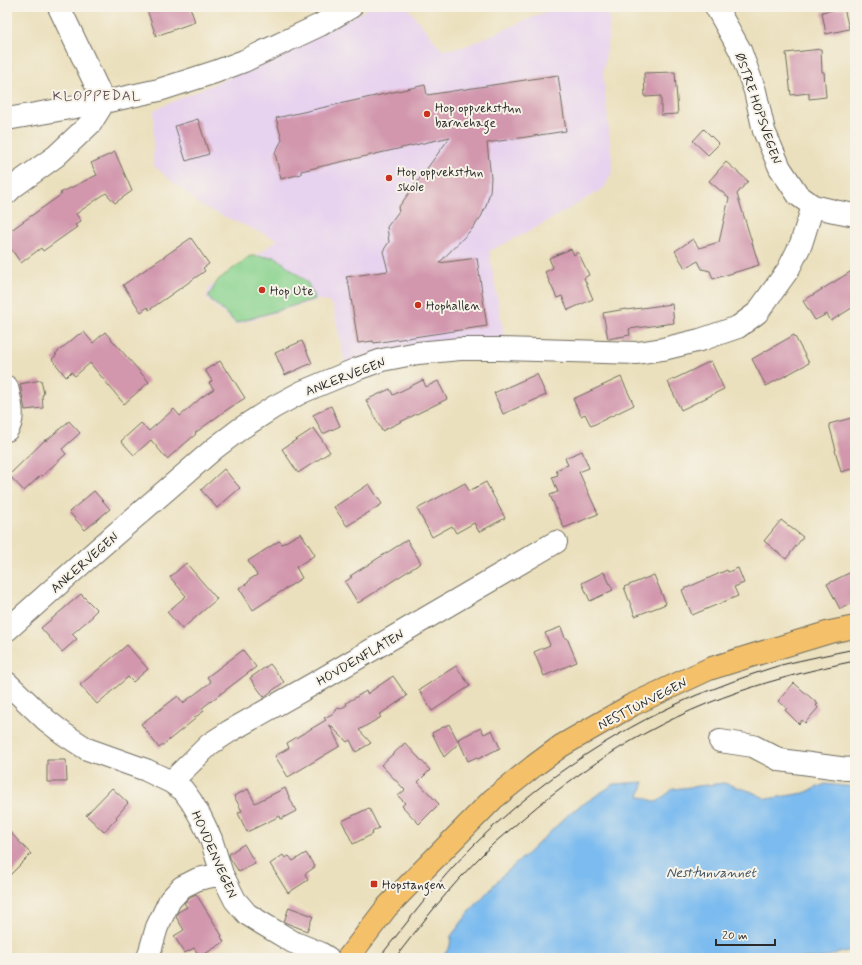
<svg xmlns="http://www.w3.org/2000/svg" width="862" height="965" font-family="Mynerve,sans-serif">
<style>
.built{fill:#e7d2ef}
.green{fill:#8ad38f;stroke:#5a7f5d}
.water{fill:#7cbbef;stroke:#54738d}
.building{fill:#d297ad}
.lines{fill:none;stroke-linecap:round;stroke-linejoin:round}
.minor-casing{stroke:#6e6a5e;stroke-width:24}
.major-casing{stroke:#6e6a5e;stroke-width:24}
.minor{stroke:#fff;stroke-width:22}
.major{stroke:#f4c16b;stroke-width:22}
.tram{stroke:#2b2b2b;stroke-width:1}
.poi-dot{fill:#c8321e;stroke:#f7f3e8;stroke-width:1.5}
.labels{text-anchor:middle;stroke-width:4;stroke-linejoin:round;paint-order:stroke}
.poi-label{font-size:13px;fill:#2b2b2b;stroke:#f7f3e8;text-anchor:start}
.street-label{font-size:13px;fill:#2b2b2b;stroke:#f7f3e8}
.neighbourhood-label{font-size:14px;letter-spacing:1px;fill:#655158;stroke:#f7f3e8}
.water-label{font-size:14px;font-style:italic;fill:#435666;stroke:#f7f3e8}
</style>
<rect width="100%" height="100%" fill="#f7f3e8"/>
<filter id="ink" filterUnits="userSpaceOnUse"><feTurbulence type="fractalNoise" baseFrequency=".025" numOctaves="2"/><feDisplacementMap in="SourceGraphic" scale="8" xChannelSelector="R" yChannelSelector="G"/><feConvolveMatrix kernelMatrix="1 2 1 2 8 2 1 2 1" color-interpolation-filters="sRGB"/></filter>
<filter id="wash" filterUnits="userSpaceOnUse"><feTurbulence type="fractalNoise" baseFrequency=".012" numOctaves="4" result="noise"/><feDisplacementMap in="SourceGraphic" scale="16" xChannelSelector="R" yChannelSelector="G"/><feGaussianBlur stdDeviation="0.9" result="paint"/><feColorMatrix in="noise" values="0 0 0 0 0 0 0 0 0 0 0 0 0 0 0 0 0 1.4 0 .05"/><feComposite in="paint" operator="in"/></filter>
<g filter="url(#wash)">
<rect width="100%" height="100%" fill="#ebe0bd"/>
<path class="built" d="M371,7h36l35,43 21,-3 85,-36 7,-4h49l6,11 -2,24 -5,30 10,98 -8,17 -31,19 -46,26 -39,19 16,91 -160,21 -12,-57 -7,-5 -9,-1 -81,25 -30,-27 3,-10 69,-48 -77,-34 -48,-41 1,-55 117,-51z"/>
<path class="green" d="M250,256l26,1 31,25 8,17 -79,24 -28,-26 10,-17z"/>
<path class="water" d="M644,782l-5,14 18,6 16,-13 51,-6 26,8 17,8 37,-6 21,-9 30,3v162l-23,6 -7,3h-383l8,-12 1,-10 20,-26 31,-34 25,-22 44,-42 43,-28z"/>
<g id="blocks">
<path class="building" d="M146,7h44l5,15 -39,14z
M844,8l5,21 -23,5 -4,-22z
M821,49l1,23h2l2,25 -17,2v-6l-18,2 -5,-42z
M675,72l3,42 -17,1v-19l-16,1 -1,-24z
M558,75l8,56 -79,12 4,35 -1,14 -4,14 -5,11 -9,12 -33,34 38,-5 10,68 -113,17 -1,-2 -15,2 -9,-58 -3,-8 42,-6 -5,-20 6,-9 -2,-15 12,-16 -1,-3 52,-71 -149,34v3l-20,5 -6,-26 7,-13 -6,-22 149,-33 2,10z
M198,119l11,35 -23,7 -11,-35z
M704,129l15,15 -11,11 -15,-14z
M115,152l17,39 -17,12 -9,-10 -30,21 5,7 -6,4 2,2 -34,24 -2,-3 -20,15 -14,-20v-10l55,-39 -2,-1 37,-18 -6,-12z
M726,162l22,19 -11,13 22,71 -46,14 -3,-8 -8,-2 -4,-8 -13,7 -10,-17 18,-12 6,9 20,-6 10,-44 -20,-17z
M191,238l18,26 -6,4 2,3 -56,39 -1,-3 -7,5 -18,-27z
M571,249l3,6 4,-3 11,23 -5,3 9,21 -25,11 -6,-14 -5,2 -12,-26 8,-4 -4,-10z
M855,269v37l-24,15 -4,-7 -12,6 -12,-19z
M672,304l2,19 -45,6 1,6 -22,4 -5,-26 23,-4v1z
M84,332l9,11 12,-11 44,50 -25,22 -34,-41 -15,13 -4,-4 -5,5 -14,-18 5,-4 -2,-1 24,-20 1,1z
M794,335l15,28 -43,23 -14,-27z
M302,341l10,22 -27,12 -10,-22z
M220,361l7,11 1,-1 17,27 -20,13 -30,22 1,1 -29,25 -16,-19 -17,15 -13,-14 20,-18 8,8 25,-22 6,7 22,-19 12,-8 -5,-6 3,-2 -7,-11z
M711,361l13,28 -43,21 -13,-28z
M537,374l9,21 -43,19 -9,-21z
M621,377l13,28 -43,21 -6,-12 -4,2 -8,-17z
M41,380l3,14 -2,1 1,13 -18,2 -5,-26z
M423,380l3,7 12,-6 9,18 -65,32 -16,-31 24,-11 3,6z
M331,406l9,20 -17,8 -10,-19z
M855,417v51l-14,4 -6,-22h1l-7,-26z
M69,421l11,12 -18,16 4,5 -24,22 -1,-1 -17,16 -15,-16 37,-36v2z
M314,428l16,24 -32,21 -16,-24z
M582,451l7,17 -10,4 19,42 -34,14 -14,-33 8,-3 -6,-15 6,-2 -2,-5 12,-5 -3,-7z
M224,469l16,19 -23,20 -16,-18z
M486,482l19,36 -26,14 -5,-9 -18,10 -4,-7 -20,11 -15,-28 48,-26 4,8z
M369,484l13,20 -35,22 -13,-19z
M94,491l16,18 -25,21 -16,-18z
M781,520l22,17 -17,22 -22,-18z
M301,533l14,22 -19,12 6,11 -49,32 -14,-22 9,-5 1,-3 8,-5 -9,-14 31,-20 3,3z
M407,540l14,23 -63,40 -13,-21 7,-5 -2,-1z
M186,563l31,36 -35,30 -15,-17 19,-16 -16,-19z
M738,568l6,15 -10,4 4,9 -46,19 -10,-25 45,-20 1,2z
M604,572l9,18 -23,11 -8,-18z
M851,572l4,9v21l-15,7 -13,-25z
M654,575l12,29 -31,12 -11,-29z
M81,594l16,16 -5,5 1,1 -21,18 5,5 -15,13 -21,-24z
M561,627l4,11h2l10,24 -33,14 -10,-24 16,-7 -5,-12z
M127,645l21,24 -15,13 -5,-5 -31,27 -17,-19z
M243,650l13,17 -54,41 2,3 -10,7 1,1 -36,29 -18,-24 37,-28 5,7 28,-21 -4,-5z
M270,664l14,18 -20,15 -14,-19z
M456,666l14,20 -38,25 -13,-21z
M393,676l14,20 -28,19 2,2 -22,13 12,13 -15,9 -6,-12 -3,2 -18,-18 11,22 -52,31 -13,-21 14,-8 -2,-5 39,-23 -2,-2 10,-5 -1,-1 5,-4 2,1 7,-4 -1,-2 20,-12 1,3z
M794,683l24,21 -2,1 2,3 -13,15 -3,-3 -3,4 -14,-14 2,-2 -9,-7z
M449,724l10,19 -15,14 -12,-24z
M481,728l3,6 8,-4 8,18 -22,11 -1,-2 -9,4 -10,-22z
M405,743l25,27 -12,12 21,22 -20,20 -17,-18 3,-3 -7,-7 7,-6 -24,-25z
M47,760h19l1,22h-20z
M112,788l16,15 -12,14 1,1 -13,14 -18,-17z
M285,788l11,23 -15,8 -1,-3 -33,16 -9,-19 4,-2 -8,-15 14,-7 7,14z
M369,808l10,20 -7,4 1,2 -20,10 -11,-23z
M7,829l24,25 -24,24z
M244,844l11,19 -16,9 -9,-14 -1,-4z
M306,853l9,14 -10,7 3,6 -20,13 -18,-29 13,-9 2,3 4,-2 4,5z
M196,894l25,40 1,2 -1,1 3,5 -24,15 -6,-9 -9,5 -11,-17 10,-6 -8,-13 2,-5 9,-5 -3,-4 6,-6z
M289,907l24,9 -6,15 -23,-9z"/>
</g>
</g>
<g filter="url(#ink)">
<use href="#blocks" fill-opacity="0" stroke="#6e6a5e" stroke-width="1"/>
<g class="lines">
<defs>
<path id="minor" d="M716,7l24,43 15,41 9,40 16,37 18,27 15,11 21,5 21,4
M7,119l97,-17 55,-12 56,-18 29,-11 76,-36 31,-18
M7,193l6,-6 43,-31 35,-33 13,-21 -45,-95
M7,387c3,14 9,31 0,43
M7,630l90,-80 118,-102 25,-19 34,-22 28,-15 55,-23 25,-9 36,-7 42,-4h39l138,4 26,-4 37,-9 38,-13 19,-14 31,-43 13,-26 12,-38
M7,683l39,37 18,14 23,15 59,21 25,12 12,8 8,11 10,17 10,21 11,35 13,26 12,14 16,10 30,18 27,11 8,5
M720,741l33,5 27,14 67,9 8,-1
M171,782l39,-38 20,-13 92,-52 234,-137
M148,958l9,-31 13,-27 12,-13 16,-8 24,-5"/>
<path id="major" d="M348,958l39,-51 106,-108 41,-33 27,-20 71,-41 77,-36 38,-12 83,-25 25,-5"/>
</defs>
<use href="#minor" class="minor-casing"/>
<use href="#major" class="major-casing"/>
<use href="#minor" class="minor"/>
<use href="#major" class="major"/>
<path class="tram" d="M379,958c30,-38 59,-77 93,-111 63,-63 137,-113 218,-149 11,-5 21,-8 31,-12 20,-8 40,-15 60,-21 25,-6 49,-11 74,-16
M395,958c27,-35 54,-70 85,-101 10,-11 21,-20 32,-29 66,-59 142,-107 226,-136 38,-13 77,-23 117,-31"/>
</g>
</g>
<g class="poi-dot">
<circle cx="427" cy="114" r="4"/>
<circle cx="389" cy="178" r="4"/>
<circle cx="262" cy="290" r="4"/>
<circle cx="418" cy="305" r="4"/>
<rect x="370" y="880" width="8" height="8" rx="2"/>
</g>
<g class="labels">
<g class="poi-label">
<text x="435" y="112">Hop oppveksttun<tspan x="435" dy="15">barnehage</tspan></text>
<text x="397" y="176">Hop oppveksttun<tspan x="397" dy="15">skole</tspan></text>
<text x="270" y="295">Hop Ute</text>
<text x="426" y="310">Hophallen</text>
<text x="382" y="889">Hopstangen</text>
</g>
<g class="street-label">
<text transform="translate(759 108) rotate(71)" y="5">ØSTRE HOPSVEGEN</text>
<text transform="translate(345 376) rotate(-21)" y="5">ANKERVEGEN</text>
<text transform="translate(84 562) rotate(-41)" y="5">ANKERVEGEN</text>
<text transform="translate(360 657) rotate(-30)" y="5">HOVDENFLATEN</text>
<text transform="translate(642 703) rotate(-27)" y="5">NESTTUNVEGEN</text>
<text transform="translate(215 854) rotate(66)" y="5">HOVDENVEGEN</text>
</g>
<g class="neighbourhood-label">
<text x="97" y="100">KLOPPEDAL</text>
</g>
<g class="water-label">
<text x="711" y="877">Nesttunvannet</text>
</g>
</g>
<rect width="862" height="965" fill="none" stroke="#f7f3e8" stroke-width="24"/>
<path d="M716 939v6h59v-6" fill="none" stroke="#2b2b2b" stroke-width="2"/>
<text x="722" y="939" font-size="12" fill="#2b2b2b" stroke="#f7f3e8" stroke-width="3" paint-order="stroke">20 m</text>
</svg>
